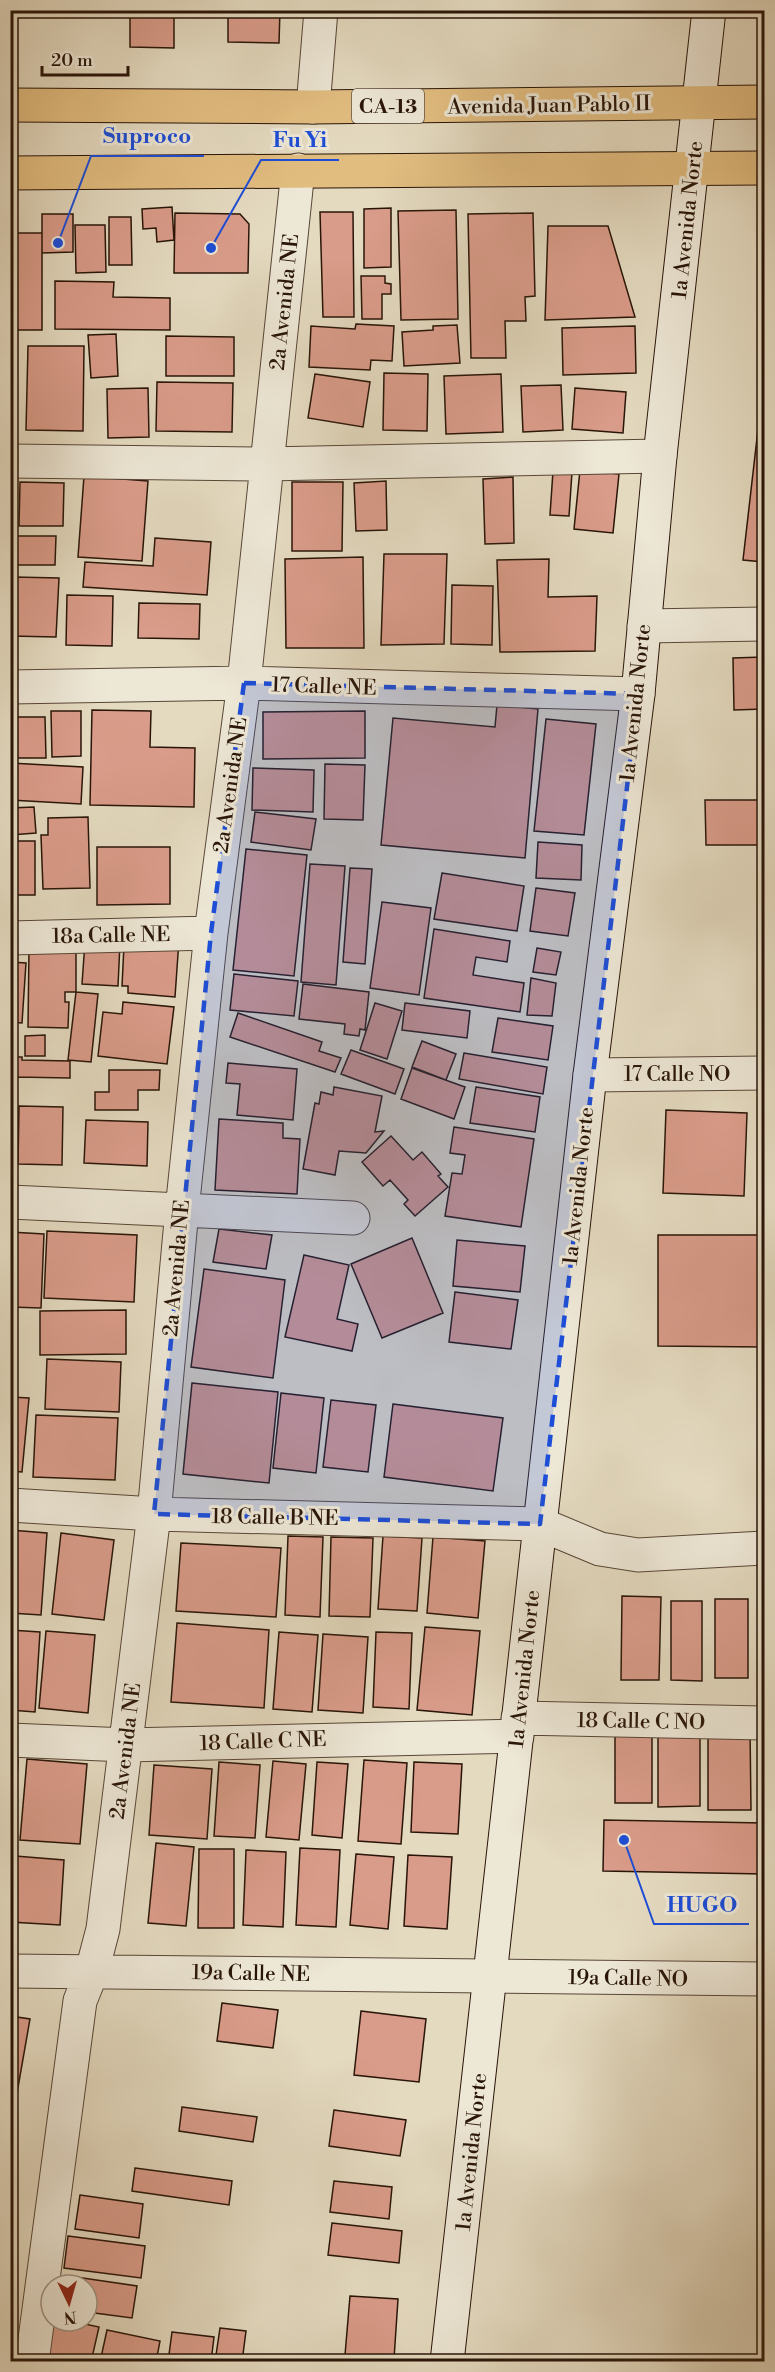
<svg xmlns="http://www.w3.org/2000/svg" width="775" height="2372" font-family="'Libre Bodoni',serif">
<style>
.building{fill:#da9c8a;stroke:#291508;stroke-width:1.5}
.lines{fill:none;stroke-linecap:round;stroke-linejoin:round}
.street-casing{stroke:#584636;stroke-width:35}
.secondary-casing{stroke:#291508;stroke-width:35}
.highway-casing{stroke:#291508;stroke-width:35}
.street{stroke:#ede7d6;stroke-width:33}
.secondary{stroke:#ede7d6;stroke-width:33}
.highway{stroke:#e2bd80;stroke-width:33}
.marked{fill:#1d4ed8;fill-opacity:0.2;stroke:#1d4ed8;stroke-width:4.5;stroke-dasharray:12 8;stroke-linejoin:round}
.labels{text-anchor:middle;stroke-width:6;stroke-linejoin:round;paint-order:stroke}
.shield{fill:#ede7d6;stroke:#645446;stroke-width:1.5}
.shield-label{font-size:20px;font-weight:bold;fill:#291508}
.street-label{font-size:21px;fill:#291508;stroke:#ede7d6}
.leader{fill:none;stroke:#1d4ed8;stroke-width:2}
.callout-dot{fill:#1d4ed8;stroke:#ede7d6;stroke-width:2}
.callout-label{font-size:22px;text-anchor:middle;font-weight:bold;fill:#1d4ed8;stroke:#ede7d6;stroke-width:6;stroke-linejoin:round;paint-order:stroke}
</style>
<rect width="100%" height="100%" fill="#e4dac0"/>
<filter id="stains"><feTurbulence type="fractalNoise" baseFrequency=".00333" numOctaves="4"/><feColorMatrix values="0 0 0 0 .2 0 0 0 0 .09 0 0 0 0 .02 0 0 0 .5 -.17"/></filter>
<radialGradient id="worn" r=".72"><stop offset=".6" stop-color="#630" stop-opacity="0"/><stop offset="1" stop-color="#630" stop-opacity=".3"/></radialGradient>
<path class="building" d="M130,10h44v38l-44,-1z
M228,10h52l-1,33 -51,-1z
M172,207l2,33 -17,2 -1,-14 -13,1 -1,-20z
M391,208v59l-27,1v-59z
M456,210l2,109 -57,1 -3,-109z
M320,212h33l1,105h-31z
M175,213l65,1 9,10 -1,49h-74z
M533,213l2,83 -10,1 1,24h-21l1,37h-35l-3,-144z
M42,214h31v38l-31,1z
M109,217h22l1,48h-23z
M75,225h30l1,47 -30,1z
M548,226h60l27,91 -90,3z
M10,233h32v97h-32z
M361,276h24v7l6,1v10h-9v25h-20z
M55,281l59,1 -1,15 57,1v32l-115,-1z
M356,324l38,2 -2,35 -21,-1 -1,10 -61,-3 2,-41 44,3z
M457,325l3,38 -56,3 -2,-34 31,-2v-4z
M635,326l1,47 -73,2 -1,-47z
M116,334l2,42 -27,2 -3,-43z
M166,336l68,1v39h-68z
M10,338h5v41h-5z
M28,346h56l-1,85 -57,-1z
M384,373l44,1 -1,57 -44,-1z
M315,374l55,8 -7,45 -55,-9z
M501,374l2,58 -57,2 -2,-58z
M764,377v185l-21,-2z
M157,382l76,1 -1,49 -76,-1z
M561,385l2,45 -40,2 -2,-46z
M148,388l1,49 -41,1 -1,-49z
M575,388l51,4 -3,41 -51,-4z
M580,470l39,4 -6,59 -39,-4z
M553,471l19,1 -3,44 -19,-1z
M84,476l64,5 -6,80 -64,-4z
M513,477l1,66 -29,1 -2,-65z
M386,481l1,49 -31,1 -2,-48z
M20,482l44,1 -1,43h-44z
M292,482h51l-1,69h-50z
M17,536h39l-1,29h-38z
M155,538l56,4 -4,53 -124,-8 2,-25 68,4z
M384,554h63l-3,90 -63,1z
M363,557l1,91h-78l-1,-89z
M549,559l-1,38 49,-1 -2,55 -95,1 -3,-92z
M14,577l45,1 -3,59 -45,-1z
M452,585l41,1 -1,59 -41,-1z
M67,595l46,1 -1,50 -46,-1z
M139,603l61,1 -1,35 -61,-1z
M764,657v52l-30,1 -1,-52z
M497,705l41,4 -13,149 -144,-13 12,-127 102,9z
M92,710l59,1 -1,36 45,1 -1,59 -104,-2z
M51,711h30v45l-29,1z
M365,711v47l-102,1v-47z
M10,717h35l1,41h-36z
M546,719l50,5 -12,111 -50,-4z
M10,763l73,4 -2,37 -71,-4z
M325,764l40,1 -2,55 -39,-1z
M253,768l61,2 -1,42 -61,-2z
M705,800h58v45h-57z
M34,807l2,26 -26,2v-27z
M255,812l61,7 -5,31 -60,-8z
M88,817l2,71 -47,1 -2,-54h7v-17z
M10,841h25v54h-25z
M538,842l44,3 -1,35 -45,-2z
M97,847h73v57l-73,1z
M246,849l61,6 -13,121 -61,-6z
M310,864l35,2 -9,119 -35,-3z
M350,868l22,1 -7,95 -22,-2z
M442,873l82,13 -7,45 -83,-12z
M536,888l39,5 -7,43 -38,-5z
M382,902l49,6 -12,87 -49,-7z
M434,929l76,12 -3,21 -31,-5 -3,18 51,8 -4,29 -96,-14z
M179,940l-4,57 -47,-4v-7h-6l2,-41z
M85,942l35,1 -2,43 -36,-2z
M537,948l24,4 -5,23 -23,-3z
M29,949h47v43h-11v10h4l-1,26 -40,-1z
M10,962l16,1 -4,60 -12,-1z
M234,974l64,7 -4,35 -64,-6z
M531,978l25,5 -4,33 -25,-1z
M303,984l66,8 -4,38 -5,-1 -1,7 -15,-2 1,-10 -46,-5z
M76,992l22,2 -7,68 -23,-2z
M123,1002l51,5 -7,57 -69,-8 5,-44 19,2z
M375,1003l27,8 -15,48 -27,-9z
M405,1003l65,8 -3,27 -65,-8z
M238,1013l84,29 -3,9 22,7 -6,14 -105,-35z
M498,1018l55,8 -5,34 -56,-8z
M45,1035v21h-20v-20z
M422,1041l34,13 -10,26 -34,-13z
M351,1050l53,19 -9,25 -54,-20z
M464,1053l83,14 -4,27 -84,-15z
M10,1057h12v3l48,1v17l-54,-1v-5h-6z
M228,1063l69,6 -4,51 -56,-5 3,-31 -14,-1z
M412,1068l53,19 -11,32 -53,-20z
M109,1070h51l-1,20h-21v20h-43v-18h14z
M10,1073l5,1 -5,46z
M334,1087l48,9 -7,36 9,-1 -18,22 -27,-2 -4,24 -32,-6 12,-66 4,1 2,-12 12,3z
M476,1087l64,10 -5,35 -65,-9z
M19,1106l44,1 -1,58 -44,-1z
M666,1110l81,3 -3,83 -81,-3z
M219,1119l64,4v15l17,1 -3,55 -82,-4z
M86,1120l62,2 -1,44 -63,-3z
M454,1127l80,12 -13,88 -76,-11 7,-43 10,1 3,-19 -15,-2z
M391,1136l22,24 9,-8 19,22 -3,2 10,11 -33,29 -11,-12 4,-4 -18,-20 -7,6 -21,-24z
M219,1229l53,6 -6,34 -53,-7z
M47,1231l90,4 -3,67 -90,-4z
M10,1232l34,2 -3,74 -31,-1z
M658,1235h106v112l-106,-1z
M412,1238l31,75 -61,25 -31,-74z
M457,1240l68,6 -5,46 -67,-6z
M304,1255l45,10 -12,54 21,5 -6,27 -67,-14z
M204,1269l81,11 -12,98 -82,-11z
M455,1292l63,8 -7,49 -62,-7z
M126,1310v44l-86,1v-44z
M47,1359l74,3 -2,50 -74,-3z
M192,1383l86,9 -9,91 -86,-9z
M281,1393l43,5 -8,75 -43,-5z
M10,1397l19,1 -7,74 -12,-1z
M331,1400l45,5 -8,67 -45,-5z
M393,1404l110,14 -10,73 -109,-14z
M36,1415l82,3 -3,62 -82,-3z
M10,1530l37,3 -6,82 -31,-2z
M61,1533l53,7 -10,80 -52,-6z
M288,1536l35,1 -3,80 -35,-2z
M383,1536l39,2 -5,73 -39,-2z
M331,1537l42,1 -3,79 -41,-1z
M433,1537l52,4 -7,77 -51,-5z
M181,1543l100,5 -5,69 -100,-6z
M622,1596l39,1 -2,83h-38z
M715,1599h33v79h-33z
M671,1601h31v80l-31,-1z
M759,1604h5v76l-5,-1z
M177,1623l92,7 -5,78 -93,-6z
M425,1627l55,4 -8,84 -55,-5z
M10,1630l30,2 -5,80 -25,-2z
M46,1631l49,4 -7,78 -49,-5z
M279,1632l39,3 -6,77 -39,-3z
M376,1632l36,1 -3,76 -36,-2z
M323,1634l45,3 -5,76 -45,-3z
M750,1728l1,82h-43v-81z
M615,1730h37v73h-37z
M658,1735h42v71l-42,1z
M27,1759l60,5 -7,80 -60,-4z
M10,1760h8l-4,82h-4z
M364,1760l43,3 -6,81 -43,-3z
M273,1761l33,3 -7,76 -33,-3z
M219,1762l41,3 -5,73 -41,-2z
M317,1762l31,2 -6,74 -30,-3z
M414,1762l48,2 -4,70 -47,-2z
M154,1765l58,4 -5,70 -58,-4z
M604,1820l160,3v51l-161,-3z
M156,1843l38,4 -8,79 -38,-3z
M300,1848l40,2 -4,77 -40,-2z
M199,1849h35v79h-36z
M246,1850l40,2 -3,75 -40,-2z
M356,1854l38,3 -6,72 -38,-4z
M408,1855l44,2 -5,72 -43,-3z
M15,1856l49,4 -4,65 -50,-3z
M222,2003l56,7 -5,38 -56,-7z
M361,2011l65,8 -7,63 -65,-7z
M10,2016l20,3 -20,114z
M182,2107l75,10 -4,25 -74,-11z
M334,2110l72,10 -6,36 -71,-10z
M135,2168l97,13 -3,24 -97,-14z
M334,2181l58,6 -3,32 -59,-7z
M80,2195l63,9 -4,34 -64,-9z
M332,2223l70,8 -3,32 -71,-8z
M68,2236l77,10 -4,32 -77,-10z
M69,2276l68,10 -5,32 -45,-6v-27h-20z
M350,2296l48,3 -4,60 -49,-4z
M54,2321h17l28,6 -8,35h-46z
M220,2328l26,3 -4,31h-27z
M107,2330l53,11 -4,21h-56z
M172,2332l42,5 -3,25h-43z
M249,2356l40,6h-41z"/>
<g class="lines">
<defs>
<path id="street" d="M313,107l8,-97
M10,461l256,3 394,-8
M644,626l120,-2
M10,687l234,-4 394,11
M10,938l201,-5
M590,1075l174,-2
M10,1202l343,16
M10,1505l144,9 386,10 60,25 38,6 126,-7
M518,1718l246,5
M10,1740l116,5 391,-9
M10,1971l754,8
M32,2362l48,-361 12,-30 11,-42 51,-415 28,-304 29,-277 33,-250 54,-513"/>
<path id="secondary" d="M447,2362l143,-1287 48,-381 22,-238 49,-446"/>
<path id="highway" d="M10,105l303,2 451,-5
M10,173l754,-5"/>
</defs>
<use href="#street" class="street-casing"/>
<use href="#secondary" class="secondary-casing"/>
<use href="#highway" class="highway-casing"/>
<use href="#street" class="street"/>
<use href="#secondary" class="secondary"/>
<use href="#highway" class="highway"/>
</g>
<path class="marked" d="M244,683l394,11 -98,830 -386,-10 57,-581z"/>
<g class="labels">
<rect class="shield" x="352" y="89" width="72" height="34" rx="4.5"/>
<g class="shield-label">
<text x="388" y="113">CA-13</text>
</g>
<g class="street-label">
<text transform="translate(549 105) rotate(-1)" y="7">Avenida Juan Pablo II</text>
<text transform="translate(687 220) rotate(-84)" y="7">1a Avenida Norte</text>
<text transform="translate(284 302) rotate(-84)" y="7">2a Avenida NE</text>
<text transform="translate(324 686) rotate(2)" y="7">17 Calle NE</text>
<text transform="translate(635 703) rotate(-84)" y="7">1a Avenida Norte</text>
<text transform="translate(230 785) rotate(-82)" y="7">2a Avenida NE</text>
<text transform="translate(111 935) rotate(-1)" y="7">18a Calle NE</text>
<text x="677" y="1081">17 Calle NO</text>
<text transform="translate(578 1186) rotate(-84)" y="7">1a Avenida Norte</text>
<text transform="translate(176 1268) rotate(-85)" y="7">2a Avenida NE</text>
<text transform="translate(275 1517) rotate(1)" y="7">18 Calle B NE</text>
<text transform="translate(524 1669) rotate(-84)" y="7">1a Avenida Norte</text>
<text transform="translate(641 1721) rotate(1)" y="7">18 Calle C NO</text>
<text transform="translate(263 1741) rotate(-2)" y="7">18 Calle C NE</text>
<text transform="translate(125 1751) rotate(-83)" y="7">2a Avenida NE</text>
<text transform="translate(251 1973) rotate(1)" y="7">19a Calle NE</text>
<text transform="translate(628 1978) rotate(1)" y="7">19a Calle NO</text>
<text transform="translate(471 2152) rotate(-84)" y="7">1a Avenida Norte</text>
</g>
</g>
<path class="leader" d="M58 243L91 156H204M211 248L261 160H339M624 1840L654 1924H749"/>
<g class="callout-dot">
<circle cx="58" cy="243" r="6"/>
<circle cx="211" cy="248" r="6"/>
<circle cx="624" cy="1840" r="6"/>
</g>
<g class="callout-label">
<text x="147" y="143">Suproco</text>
<text x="300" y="147">Fu Yi</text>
<text x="702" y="1912">HUGO</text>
</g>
<rect width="775" height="2372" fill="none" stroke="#e4dac0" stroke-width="36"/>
<rect x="12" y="12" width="751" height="2348" fill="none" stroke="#291508" stroke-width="3"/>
<rect x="18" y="18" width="739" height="2336" fill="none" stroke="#291508" stroke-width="1.5"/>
<g transform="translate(69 2303) rotate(175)"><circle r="28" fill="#ede7d6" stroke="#9f9384" stroke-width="1.5"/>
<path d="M0-4.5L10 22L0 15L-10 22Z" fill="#8f2418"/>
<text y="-9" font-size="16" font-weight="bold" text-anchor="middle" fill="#291508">N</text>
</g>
<path d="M42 66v9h86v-9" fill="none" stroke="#291508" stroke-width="3"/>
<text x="51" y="66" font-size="18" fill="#291508" stroke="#ede7d6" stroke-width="4.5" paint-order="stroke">20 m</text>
<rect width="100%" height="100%" filter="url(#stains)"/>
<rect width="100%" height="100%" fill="url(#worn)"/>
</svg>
